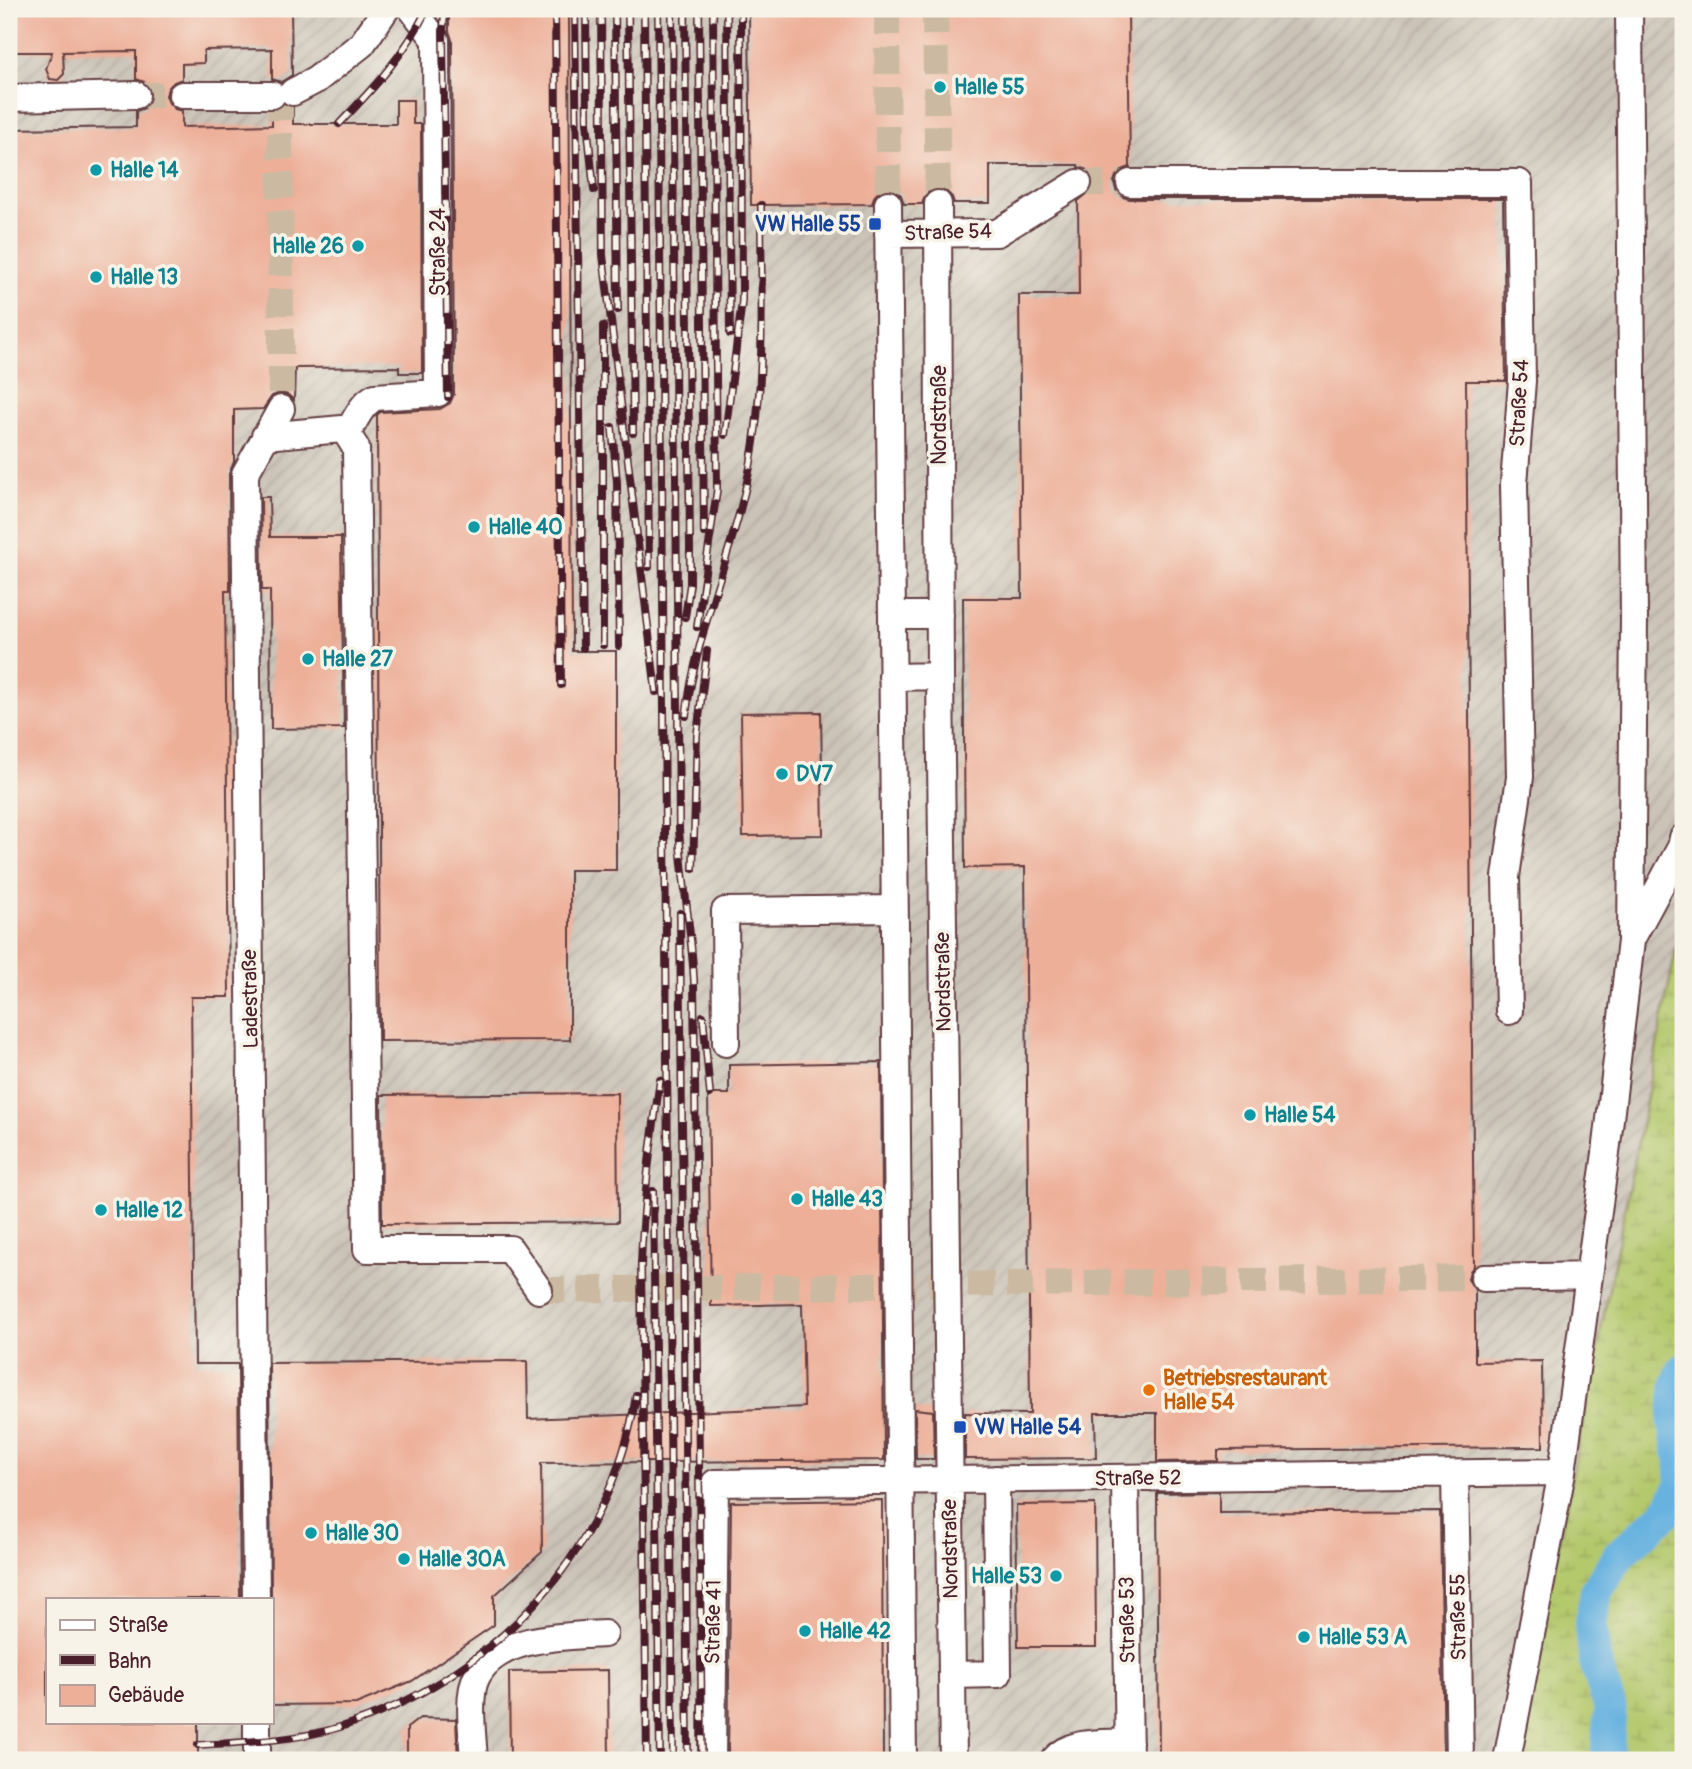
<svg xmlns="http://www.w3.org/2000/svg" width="1692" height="1769" font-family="Pangolin,sans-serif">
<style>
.industrial{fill:url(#industrial-furrows);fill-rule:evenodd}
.wetland{fill:url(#wetland-marsh);stroke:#7f744c;stroke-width:2}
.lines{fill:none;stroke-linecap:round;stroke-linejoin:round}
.river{stroke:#67b2e0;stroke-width:33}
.building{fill:#edaf98}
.minor-tunnel{stroke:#cbbaa1;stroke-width:26;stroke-dasharray:26 13;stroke-linecap:butt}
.minor-casing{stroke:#623c41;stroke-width:30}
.minor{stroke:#fff;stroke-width:26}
.rail-casing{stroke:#4a1f2b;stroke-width:8}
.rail{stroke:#f7f3e8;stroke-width:5;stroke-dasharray:16;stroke-linecap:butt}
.culture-dot{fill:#0f9aa8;stroke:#f7f3e8;stroke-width:2.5}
.transit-dot{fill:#1a4fb4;stroke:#f7f3e8;stroke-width:2.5}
.food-dot{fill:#e8710a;stroke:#f7f3e8;stroke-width:2.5}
.labels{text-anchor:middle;stroke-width:7;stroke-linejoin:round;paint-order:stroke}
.culture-label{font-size:21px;font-weight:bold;fill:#0d838f;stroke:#f7f3e8;text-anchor:start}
.transit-label{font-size:21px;font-weight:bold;fill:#164399;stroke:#f7f3e8;text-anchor:end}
.street-label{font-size:21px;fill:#4a1f2b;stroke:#f7f3e8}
.food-label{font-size:21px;font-weight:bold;fill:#c56008;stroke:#f7f3e8;text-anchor:start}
</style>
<defs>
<pattern id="industrial-furrows" width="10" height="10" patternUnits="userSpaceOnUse" patternTransform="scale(1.75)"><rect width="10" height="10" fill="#cbc3b8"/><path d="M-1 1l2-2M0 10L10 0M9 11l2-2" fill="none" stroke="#b0a79e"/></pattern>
<pattern id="wetland-marsh" width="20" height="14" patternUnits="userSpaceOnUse" patternTransform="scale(1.75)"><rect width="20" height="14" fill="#b4c86c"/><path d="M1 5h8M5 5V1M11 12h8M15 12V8" fill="none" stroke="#9cab5e"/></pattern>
</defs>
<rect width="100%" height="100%" fill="#f7f3e8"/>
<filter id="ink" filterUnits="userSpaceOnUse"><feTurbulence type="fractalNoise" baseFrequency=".0143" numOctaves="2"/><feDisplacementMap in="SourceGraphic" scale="14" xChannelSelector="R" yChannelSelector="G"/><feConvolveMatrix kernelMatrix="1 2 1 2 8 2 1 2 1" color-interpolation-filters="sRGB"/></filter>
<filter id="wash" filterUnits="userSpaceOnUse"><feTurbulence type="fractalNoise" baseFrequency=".00686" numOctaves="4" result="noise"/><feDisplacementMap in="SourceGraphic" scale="28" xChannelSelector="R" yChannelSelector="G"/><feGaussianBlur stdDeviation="1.57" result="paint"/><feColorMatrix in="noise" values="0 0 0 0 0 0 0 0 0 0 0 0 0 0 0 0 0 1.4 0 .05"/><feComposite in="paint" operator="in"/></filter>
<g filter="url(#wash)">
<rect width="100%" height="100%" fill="#ebe1bf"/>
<path class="industrial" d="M9,9h1674v905l-167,846h-1507zM47,1599h224v123h-224z"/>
<path class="wetland" d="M1683,914v846h-167z"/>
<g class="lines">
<path class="river" d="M1607,1760l3,-53 -15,-46 -4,-39 6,-33 22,-34 48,-43 15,-27 -1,-26 -7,-37 3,-36 6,-16"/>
</g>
<g id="blocks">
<path class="building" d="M9,9h282l1,66 -11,7 -9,-3v-30l-68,1v13l-22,1v15l-8,3 -6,6 -2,8 3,7 6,6 7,2v16l90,-2v-14l12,-6 9,3v16h103v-24h17v24h8l1,249h-23v-6l-104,1 -1,32 -6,-5 -8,-2 -8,3 -9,13 -29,1v52l-5,12 1,117h-5l4,406h-38l4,367h43l2,235h-193v123h151v38h-189v-1631l127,-2v-16l9,-3 4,-5 3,-8 -3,-9 -5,-4 -8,-3v-28l-73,1 1,22 -6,6 -8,-1 -4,-10 6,-17h-43z
M449,9h120l3,642h44v219h-46v170l-190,1 -3,-626 3,-3 60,-3 10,-6 4,-9 -2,-354 -3,-9z
M749,9h379l2,158 -8,3 -6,6 -2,6 2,8 7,7 7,2h373l3,182h-40l8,885 -4,5 -2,8 7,11v72l67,-1 1,86 -325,3v11l-61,1v-49h-62l1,45 -131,1v-46l65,1 -5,-547 -60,1 -2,-270h59l-3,-303h60l-1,-94 13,-10 3,-9 -3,-8 -6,-5 -7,-2v-2h-88v38h-36l-2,-6 -6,-6 -9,-3 -6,2 -6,6 -3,8h-18l-3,-9 -5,-4 -7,-3 -10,3 -5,6 -2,7 -121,1z
M261,497h8l1,40h71l3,191 -73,1 -1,-139h-8z
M821,712l2,123 -80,1 -2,-123z
M881,1062l3,398 -343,3 1,89 -48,44v29l-82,56 -56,23 -84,1 -3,-342 258,-2 1,58 276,-12 -2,-103 -91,2 -3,-212h21v-29z
M617,1093l1,129 -236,2 -1,-129z
M915,1409l18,2 1,48h-18z
M1219,1492v21l221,-2 4,249h-285l-2,-267z
M882,1500l1,260h-155l3,-258z
M1095,1504l1,143h-78l-2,-142z
M608,1670l1,90h-99l-1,-88z
M420,1718l36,1 2,41h-51v-32z"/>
</g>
</g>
<g filter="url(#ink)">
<use href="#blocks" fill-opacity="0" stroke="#623c41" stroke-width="2"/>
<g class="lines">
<path class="minor-tunnel" d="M887,9l1,195
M935,9l3,195
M280,94l1,315
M136,95h46
M1078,183h52
M539,1290l945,-12"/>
<defs>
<path id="minor" d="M293,92l23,-12 46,-36 24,-35
M182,95h90
M9,98l127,-3
M1130,183h389l3,198 -8,103 6,293 -14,100 3,134
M888,204l15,1556
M938,204l2,472 13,1084
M888,234l109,-1 81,-50
M347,434c8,-13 14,-30 28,-37l63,-4 -2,-353 -24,-31
M265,436l77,-7 5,5 9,14 11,801h143l29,41
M892,615h48
M892,677l48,-1
M1633,936l48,-89 2,-9
M726,1043l-1,-132 169,-2
M1484,1278l105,-2
M1455,1474l5,286
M1125,1479l4,281
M256,1599l-11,-1125 36,-65
M952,1675l46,-1 -2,-195
M257,1722v38
M474,1760c-1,-21 -7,-63 2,-82 19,-42 88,-42 128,-44
M712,1760l3,-277 847,-11
M1054,1760c18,-21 49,-16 75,-18
M1507,1760l55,-288 44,-319 25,-212 3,-324 -5,-608"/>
</defs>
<use href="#minor" class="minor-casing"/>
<use href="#minor" class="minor"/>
<defs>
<path id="rail" d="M445,9l-2,22 5,366
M555,9l6,676
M575,9l8,639
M586,9l1,113 7,68
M601,9l2,246 53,437
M615,9l3,301
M628,9l5,424
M644,9l5,558
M658,9l15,1751
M672,9l7,819c3,51 12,101 15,152l8,780
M685,9l5,540v35l-5,33
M699,9l5,524
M727,9l3,325
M339,124c34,-35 67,-71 88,-115
M612,427l5,55 2,164
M725,435l17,-134 -1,-292
M697,627l20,-137 -4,-481
M603,645v-319
M686,716c10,-86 48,-165 64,-249 16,-87 11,-174 11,-262
M693,869l4,-134 10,-84
M680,913l8,847
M703,1016l7,78
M653,1191l7,569
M198,1745c48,-3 96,-4 142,-18 150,-46 273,-175 296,-332
M647,1760l-6,-495c2,-63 10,-123 19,-185"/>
</defs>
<use href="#rail" class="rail-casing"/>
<use href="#rail" class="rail"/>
</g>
</g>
<g class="culture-dot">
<circle cx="940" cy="87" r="7"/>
<circle cx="96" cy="170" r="7"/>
<circle cx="358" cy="246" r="7"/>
<circle cx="96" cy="277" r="7"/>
<circle cx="474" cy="527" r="7"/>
<circle cx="308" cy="659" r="7"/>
<circle cx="782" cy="774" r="7"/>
<circle cx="1250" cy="1115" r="7"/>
<circle cx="797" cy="1199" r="7"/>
<circle cx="101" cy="1210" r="7"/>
<circle cx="311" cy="1533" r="7"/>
<circle cx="404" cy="1559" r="7"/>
<circle cx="1056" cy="1576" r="7"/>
<circle cx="805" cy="1631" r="7"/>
<circle cx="1304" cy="1637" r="7"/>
</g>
<g class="transit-dot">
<rect x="868" y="217" width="14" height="14" rx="3.5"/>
<rect x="953" y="1420" width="14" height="14" rx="3.5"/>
</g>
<circle class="food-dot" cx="1149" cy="1390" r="7"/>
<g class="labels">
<g class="culture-label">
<text x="954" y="94">Halle 55</text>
<text x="110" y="177">Halle 14</text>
<text x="344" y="253" text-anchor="end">Halle 26</text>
<text x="110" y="284">Halle 13</text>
<text x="488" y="534">Halle 40</text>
<text x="322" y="666">Halle 27</text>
<text x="796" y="781">DV7</text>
<text x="1264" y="1122">Halle 54</text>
<text x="811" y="1206">Halle 43</text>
<text x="115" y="1217">Halle 12</text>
<text x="325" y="1540">Halle 30</text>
<text x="418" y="1566">Halle 30A</text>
<text x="1042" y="1583" text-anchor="end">Halle 53</text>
<text x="819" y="1638">Halle 42</text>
<text x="1318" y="1644">Halle 53 A</text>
</g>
<g class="transit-label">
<text x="861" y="231">VW Halle 55</text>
<text x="974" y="1434" text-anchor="start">VW Halle 54</text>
</g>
<g class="street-label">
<text transform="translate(948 232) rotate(-2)" y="7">Straße 54</text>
<text transform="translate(438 252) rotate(-90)" y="7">Straße 24</text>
<text transform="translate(1519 403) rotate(-87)" y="7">Straße 54</text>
<text transform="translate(939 415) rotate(-90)" y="7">Nordstraße</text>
<text transform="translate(943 982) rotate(-91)" y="7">Nordstraße</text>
<text transform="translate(250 999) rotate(-91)" y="7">Ladestraße</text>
<text transform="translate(1138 1478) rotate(-1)" y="7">Straße 52</text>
<text transform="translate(950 1549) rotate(-91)" y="7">Nordstraße</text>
<text transform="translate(1458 1617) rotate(-91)" y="7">Straße 55</text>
<text transform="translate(1127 1620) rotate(-91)" y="7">Straße 53</text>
<text transform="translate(713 1622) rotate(-89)" y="7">Straße 41</text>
</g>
<g class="food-label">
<text x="1163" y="1385">Betriebsrestaurant<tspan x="1163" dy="24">Halle 54</tspan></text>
</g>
</g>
<rect width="1692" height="1769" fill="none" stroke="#f7f3e8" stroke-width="35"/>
<rect x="46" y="1598" width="228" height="126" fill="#f7f3e8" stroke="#b29e9c" stroke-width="2"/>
<rect x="60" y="1620" width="35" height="10" fill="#ffffff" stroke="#b29e9c" stroke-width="2"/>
<text x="108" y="1632" font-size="21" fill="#4a1f2b">Straße</text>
<rect x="60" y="1655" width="35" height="10" fill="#4a1f2b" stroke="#b29e9c" stroke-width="2"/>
<text x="108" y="1668" font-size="21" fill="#4a1f2b">Bahn</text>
<rect x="60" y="1685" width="35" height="21" fill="#edaf98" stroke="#b29e9c" stroke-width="2"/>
<text x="108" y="1702" font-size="21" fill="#4a1f2b">Gebäude</text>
</svg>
